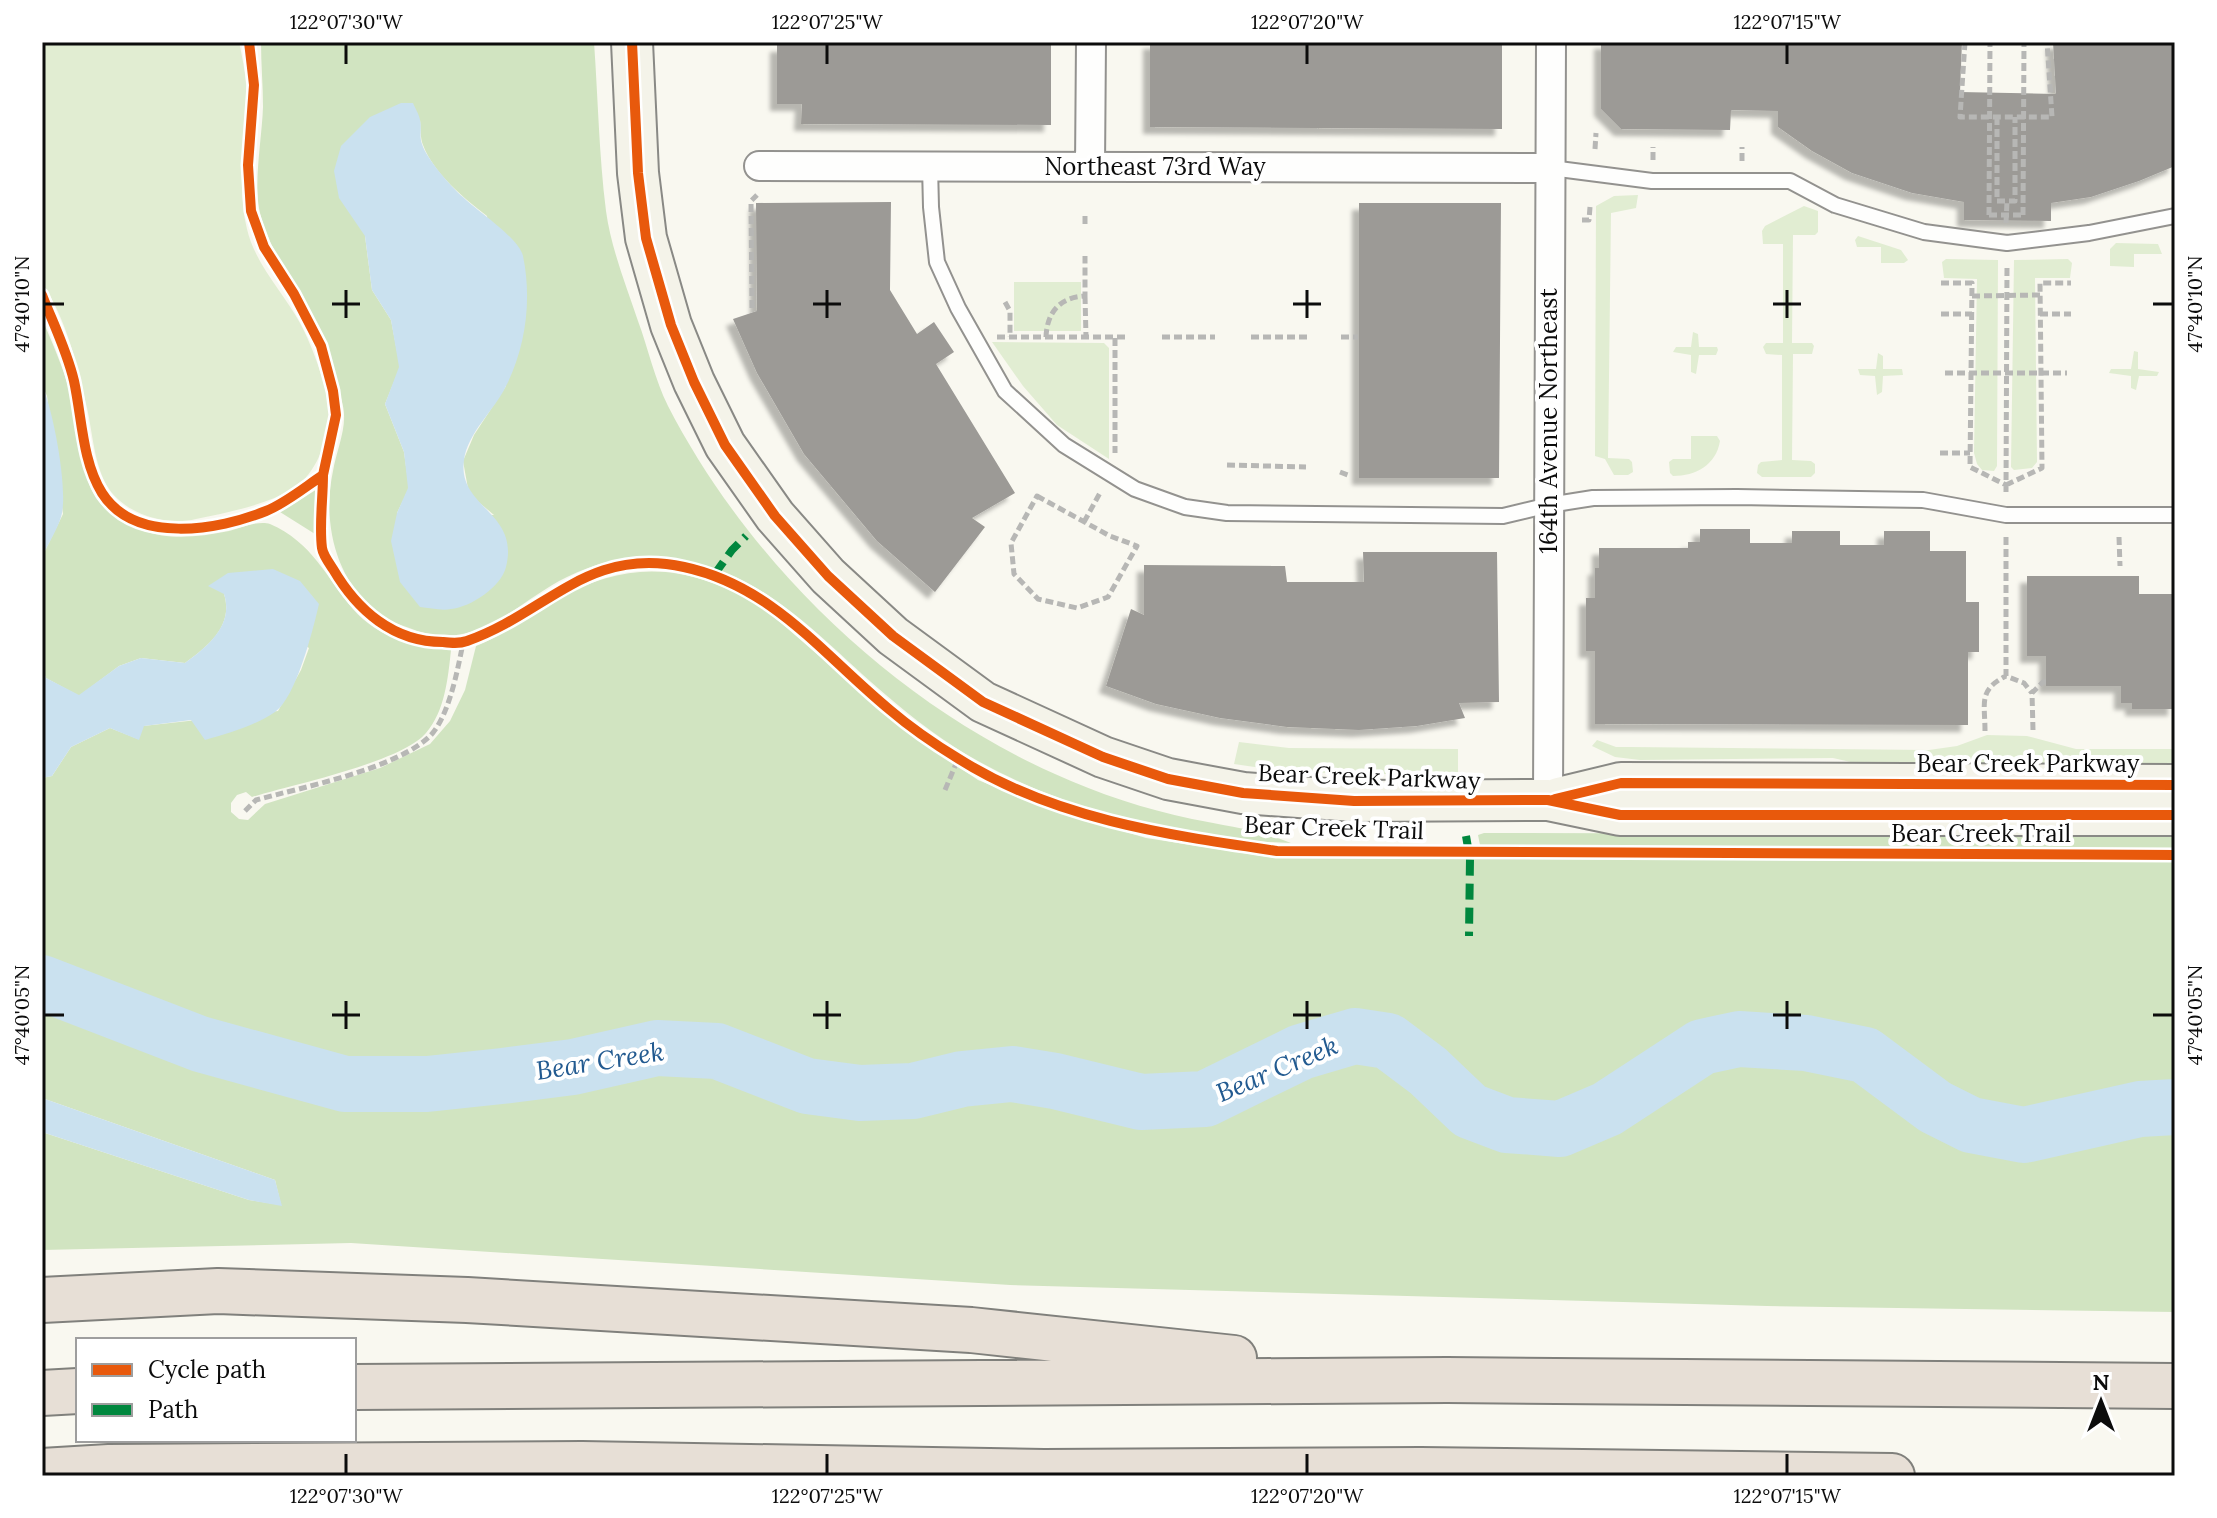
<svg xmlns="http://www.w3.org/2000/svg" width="2217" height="1518" font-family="Lora,serif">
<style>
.green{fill:#e1edd2}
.forest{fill:#d1e4c1;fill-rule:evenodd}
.water{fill:#cae1ef}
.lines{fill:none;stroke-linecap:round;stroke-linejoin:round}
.river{stroke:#cae1ef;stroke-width:56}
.building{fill:#9c9a96;filter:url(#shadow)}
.service-casing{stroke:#93928f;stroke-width:18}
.minor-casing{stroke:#93928f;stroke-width:32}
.secondary-casing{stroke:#898985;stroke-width:44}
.motorway-casing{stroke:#80807c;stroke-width:48}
.path{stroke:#b7b7b5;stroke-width:5;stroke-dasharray:8 4;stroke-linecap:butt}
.service{stroke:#fefefd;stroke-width:14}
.minor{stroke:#fefefd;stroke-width:28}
.secondary{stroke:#f4f3e9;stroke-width:40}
.motorway{stroke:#e7dfd6;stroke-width:44}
.quiet{stroke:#00873e;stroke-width:8;stroke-dasharray:16 8;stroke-linecap:butt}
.cycleway-casing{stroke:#fff;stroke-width:15}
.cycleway{stroke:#e8590c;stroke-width:10}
.ticks{fill:none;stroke:#0c0c0c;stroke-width:3}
.labels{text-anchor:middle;stroke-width:8;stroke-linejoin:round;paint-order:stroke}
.street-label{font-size:24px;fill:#0c0c0c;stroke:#fff}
.water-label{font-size:26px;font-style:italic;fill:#225a90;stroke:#fff}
.neatline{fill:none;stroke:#0c0c0c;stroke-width:3}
.ticks-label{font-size:20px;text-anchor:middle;fill:#0c0c0c}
</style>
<defs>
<filter id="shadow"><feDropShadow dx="-7" dy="7" stdDeviation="2" flood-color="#0004"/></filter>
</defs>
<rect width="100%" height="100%" fill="#f9f8f0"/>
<path class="green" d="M42,42h197c3,14 6,28 7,42 3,48 -11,97 1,145 8,35 36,63 53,94 12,22 29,67 29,92 -1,26 -13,59 -35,73 -30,18 -65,24 -98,31 -29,7 -69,-4 -87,-30 -15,-23 -16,-55 -22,-81 -9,-41 -21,-90 -45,-125z
M1638,195l-2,13 -25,5 -3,245 21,1 3,3 1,10 -5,3h-14l-9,-16 -10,-3 1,-250 18,-10z
M1804,206l14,5v21l-3,3h-22l-1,108h20l2,3 -2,8h-19l-1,106 19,1 4,3v9l-4,4h-49l-5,-4 1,-8 3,-3 21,-2v-105l-16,-1 -3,-7 3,-4h17v-99h-20l-1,-13 3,-5z
M1858,236l43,14 7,10 -4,3h-23v-16h-24l-2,-7z
M2116,243l42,1 4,10h-28v13l-24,-1v-17z
M1946,259l52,1 -1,206 -3,5 -12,-1 -5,-6 -3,-11 3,-174 -33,-1 -2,-16z
M2068,259l4,4 -2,15h-35l2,184 -5,6 -18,2 -3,-3 3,-207z
M1014,282h67v49h-67z
M1693,332l5,2 1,13h18l1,3 -2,5h-17l-3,19 -5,-2v-17l-18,-3 3,-5h15z
M992,342l112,1 5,5v111l-52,-34 -34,-39z
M2134,351l4,1v17l21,3 -2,4h-18l-3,14 -5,-2v-12l-22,-3 2,-4h20z
M1878,353l5,3v13h19l1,6 -20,1 -1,16 -5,3 -2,-19 -15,-1 -2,-6h18z
M1691,436h26l3,5c-4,24 -24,35 -47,35l-3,-3 -1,-11 4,-3h18z
M1987,735l40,1 49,13h99v26l-272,-1 -70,-16 -193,2 -25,-3 -23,-11 5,-6 19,7h14l299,3 28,-4z
M1239,742l50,6 169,1v25c-74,0 -150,2 -224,-10z"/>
<path class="forest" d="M261,42h333c4,56 5,113 12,169 5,37 20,74 32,110 10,27 17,59 30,85 81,157 225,296 387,368 44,20 90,35 137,45 36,7 65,11 99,24 -106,-3 -219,-30 -313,-82 -33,-18 -64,-42 -92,-66 -57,-48 -104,-105 -177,-128 -50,-16 -95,-13 -142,10 -53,26 -89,77 -155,52 -15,-5 -30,-11 -42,-23 -37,-34 -47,-88 -37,-135 3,-18 12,-39 11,-56 0,-10 -5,-22 -7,-32 -6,-24 -14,-46 -25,-69 -18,-34 -43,-63 -52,-101 -7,-28 2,-75 3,-106 0,-21 -2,-43 -2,-65zM420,120c1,8 0,18 3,25 11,29 41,53 64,71l19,170 -32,49 -11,26 6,33 25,21 -97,-2 12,-25 -5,-36 -19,-48 15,-37 -9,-47 -19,-30 -7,-54z
M42,319c10,23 21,48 28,73 7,30 10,80 26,106 3,5 9,9 13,12 36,32 75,30 120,21 11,-3 30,-11 41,-7 42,18 56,53 83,85 25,29 62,38 98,41 -3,28 -6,61 -25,83 -24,29 -135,52 -174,64l-6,-5 -9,3 -6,8v9l8,7 9,1 17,-16 115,-36 50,-24 20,-23 15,-31 11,-44c29,-12 52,-30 80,-46 74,-43 138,-35 209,9l136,118 77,53 78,31 90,27 129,20 900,4v450l-408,-6 -757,-21 -659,-42 -309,7v-118l207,68 32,5 -6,-25 -233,-82v-320l10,-2 19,-29 39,-19 28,11 5,-13 135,-15 23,-41 8,-22 -85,-54c10,32 -16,52 -39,69l-44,-5 -22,8 -40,30 -33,-18 -4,-10v-111l21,-43 -16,-118 -5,-11z
M319,488l-4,46 -35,-22z
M1484,833l691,2v14l-695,-4 -2,-10z"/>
<path class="water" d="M401,103h12c2,5 6,11 7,17 2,7 -1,17 2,24 4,14 29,43 41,53 13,13 56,41 60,59 9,43 3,91 -17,130 -12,25 -38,46 -42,74 -7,48 56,51 42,107 -5,20 -35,40 -55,42 -9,2 -21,-1 -31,-2l-20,-25 -9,-41 6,-28 11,-25 -4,-36 -19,-48 14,-37 -8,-47 -19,-30 -7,-54 -26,-38 -5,-27 7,-25 29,-29z
M42,385c11,24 27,107 19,132 -4,13 -13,27 -19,40z
M273,569l27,12 19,23c-6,26 -23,94 -44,108 -21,14 -46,21 -70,28l-14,-20 -47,6 -5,14 -29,-12 -39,19 -19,29 -10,2v-110l4,10 33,17 40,-29 22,-8 44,5c23,-17 49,-38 39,-69l-16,-8 20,-13z
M42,1098l233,82 7,26 -33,-6 -207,-68z"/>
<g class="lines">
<path class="river" d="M42,983l158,61 145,40h82l75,-8 71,-9 84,-19 60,3 90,35 53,7 53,-2 49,-12 50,-5 43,7 86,21 64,-3 96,-47 54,-16 33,5 40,30 42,40 37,14 53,4 47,-20 95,-62 37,-8 67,4 59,12 70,52 36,18 53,10 116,-26 35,-2"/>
</g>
<path class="building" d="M802,42h249v83l-250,-1 1,-20h-25v-59h25z
M1150,42h352v87l-352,-2z
M1601,42h361l-2,50 96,2 -3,-52h122v124l-36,15 -48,16 -40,6v18l-87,-1v-18l-52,-9 -60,-20 -40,-22 -34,-24v-16l-47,-1 -1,20 -109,-1 -20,-20z
M891,202l-1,88 27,44 17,-12 20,30 -18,12 79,129 -43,25 13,9 -50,65 -58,-51 -73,-87 -47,-81 -24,-54 24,-8 -1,-108z
M1359,203h142l-2,275h-140z
M1700,529h50v14h42v-12h48v14h44v-14h46v20h36v51h13v50h-11v73l-373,-1v-73h-9v-53h9v-30h4v-20h89v-6h12z
M1363,552h134l2,150 -40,1 6,15 -48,8 -58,4 -72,-3 -67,-9 -64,-14 -50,-18 25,-77 13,6v-50l141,1 2,16h77z
M2027,576h112v18h36v115h-43v-6h-11v-17h-75v-30h-19z"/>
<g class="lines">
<defs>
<path id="service" d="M930,166l1,41 6,55 21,46 47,83 59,54 71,44 50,18 42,6 276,3 46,-11 44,-7 144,-1 186,3 83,15h169
M1551,168l101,13h138l45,24 89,27 83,11 82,-10 86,-17"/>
<path id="minor" d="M759,166l792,2
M1090,166l1,-124
M1548,800l3,-758"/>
<path id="secondary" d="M632,42l6,131 8,65 25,87 23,57 31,63 50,71 53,60 65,60 90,66 120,55 65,22 75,14 111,8 194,-1 72,15h555
M1559,798l62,-15 554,2"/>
<path id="motorway" d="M42,1300l176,-9 249,9 504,30 263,28
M354,1387l1093,-7 728,6
M42,1393l36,-2
M42,1471l67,-4 473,-3 462,8 377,-2 471,6"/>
</defs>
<use href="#service" class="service-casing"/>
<use href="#minor" class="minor-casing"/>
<use href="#secondary" class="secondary-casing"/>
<use href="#motorway" class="motorway-casing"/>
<path class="path" d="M1965,42l-5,75h92l-5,-75
M1997,117v84h18v-84
M1595,149l1,-16
M1653,160v-13
M1742,161v-14
M1989,215l1,-173
M1989,215h34
M2023,215l1,-173
M1085,216v8
M1582,220h7l1,-13
M2006,223l1,-22
M1941,283h31l-2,184 36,18
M1085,296l1,41
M1972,296l68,-1
M1005,302l5,9v26
M752,308l-1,-107 6,-6
M1941,314h31
M2040,314h31
M997,337h129
M1046,337c1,-25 14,-40 39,-41v-40
M1162,337h53
M1251,337h56
M1341,337h17
M1115,338v115
M1945,373h122
M1940,453h30
M1227,465l79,2
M1340,472l8,3
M2006,485l36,-17 -2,-185h31
M2006,492l1,-227
M1037,496l73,40 27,10 -29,51 -31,11 -39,-9 -24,-25 -3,-31z
M1084,522l17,-31
M2006,537v139l18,7 8,10
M2119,537l1,29
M2033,730l-1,-37 11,-11h3
M1985,731c0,-28 -7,-41 21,-55
M945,790l13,-31
M245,811l11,-11c47,-13 140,-31 174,-64 19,-19 28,-68 33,-93"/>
<use href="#service" class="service"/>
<use href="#minor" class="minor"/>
<use href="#secondary" class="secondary"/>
<use href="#motorway" class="motorway"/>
<path class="quiet" d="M714,575l18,-25 14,-14
M1466,836l4,23 -1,77"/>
<defs>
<path id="cycleway" d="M632,42l6,131 8,65 25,87 23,57 31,63 50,71 53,60 65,60 90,66 120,55 65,22 75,14 111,8 194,-1 72,15h555
M42,295c11,28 25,56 32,86 8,36 8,80 28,112 33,52 117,37 164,18 20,-8 39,-24 57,-36l13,-60 -3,-24 -12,-45 -27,-52 -30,-47 -13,-36 -3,-46 6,-80 -5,-43
M323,475c0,24 -4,50 -1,73 1,7 7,15 11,21 24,41 60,73 110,73 8,1 16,2 24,-1 80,-28 121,-95 217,-74 89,19 139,88 206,143 21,18 46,35 69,49 95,60 209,76 318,92l898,4
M1555,799l66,-16 554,2"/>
</defs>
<use href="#cycleway" class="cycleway-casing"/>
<use href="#cycleway" class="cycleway"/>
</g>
<path class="ticks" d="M346,44v20M827,44v20M1307,44v20M1787,44v20M346,290v28M827,290v28M1307,290v28M1787,290v28M44,304h20M332,304h28M813,304h28M1293,304h28M1773,304h28M2153,304h20M346,1001v28M827,1001v28M1307,1001v28M1787,1001v28M44,1015h20M332,1015h28M813,1015h28M1293,1015h28M1773,1015h28M2153,1015h20M346,1454v20M827,1454v20M1307,1454v20M1787,1454v20"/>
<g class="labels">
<g class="street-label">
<text x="1155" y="175">Northeast 73rd Way</text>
<text transform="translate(1549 421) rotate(-90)" y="8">164th Avenue Northeast</text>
<text x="2028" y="772">Bear Creek Parkway</text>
<text transform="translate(1369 777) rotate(2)" y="8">Bear Creek Parkway</text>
<text transform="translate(1334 828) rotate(2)" y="8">Bear Creek Trail</text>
<text x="1981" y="842">Bear Creek Trail</text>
</g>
<g class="water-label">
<text transform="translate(600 1061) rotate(-9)" y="9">Bear Creek</text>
<text transform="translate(1277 1069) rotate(-23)" y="9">Bear Creek</text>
</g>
</g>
<rect width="2217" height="1518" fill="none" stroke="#ffffff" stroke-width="88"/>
<rect x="76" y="1338" width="280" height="104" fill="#ffffff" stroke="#9e9e9e" stroke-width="2"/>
<rect x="92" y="1364" width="40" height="12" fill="#e8590c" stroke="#9e9e9e" stroke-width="2"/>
<text x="148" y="1378" font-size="24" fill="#0c0c0c">Cycle path</text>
<rect x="92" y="1404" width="40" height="12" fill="#00873e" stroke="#9e9e9e" stroke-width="2"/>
<text x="148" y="1418" font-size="24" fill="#0c0c0c">Path</text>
<g transform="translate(2101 1402)" stroke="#ffffff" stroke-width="6" paint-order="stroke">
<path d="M0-6L14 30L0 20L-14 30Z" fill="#0c0c0c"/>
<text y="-12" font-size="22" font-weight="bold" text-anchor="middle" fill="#0c0c0c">N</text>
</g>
<rect x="44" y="44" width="2129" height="1430" class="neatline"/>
<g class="ticks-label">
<text x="346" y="29">122°07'30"W</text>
<text x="827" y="29">122°07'25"W</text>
<text x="1307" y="29">122°07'20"W</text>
<text x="1787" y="29">122°07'15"W</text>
<text transform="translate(22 304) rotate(-90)" y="7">47°40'10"N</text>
<text transform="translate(2195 304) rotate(-90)" y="7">47°40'10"N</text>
<text transform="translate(22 1015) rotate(-90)" y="7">47°40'05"N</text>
<text transform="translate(2195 1015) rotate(-90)" y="7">47°40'05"N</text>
<text x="346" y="1503">122°07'30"W</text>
<text x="827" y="1503">122°07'25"W</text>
<text x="1307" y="1503">122°07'20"W</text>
<text x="1787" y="1503">122°07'15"W</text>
</g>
</svg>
